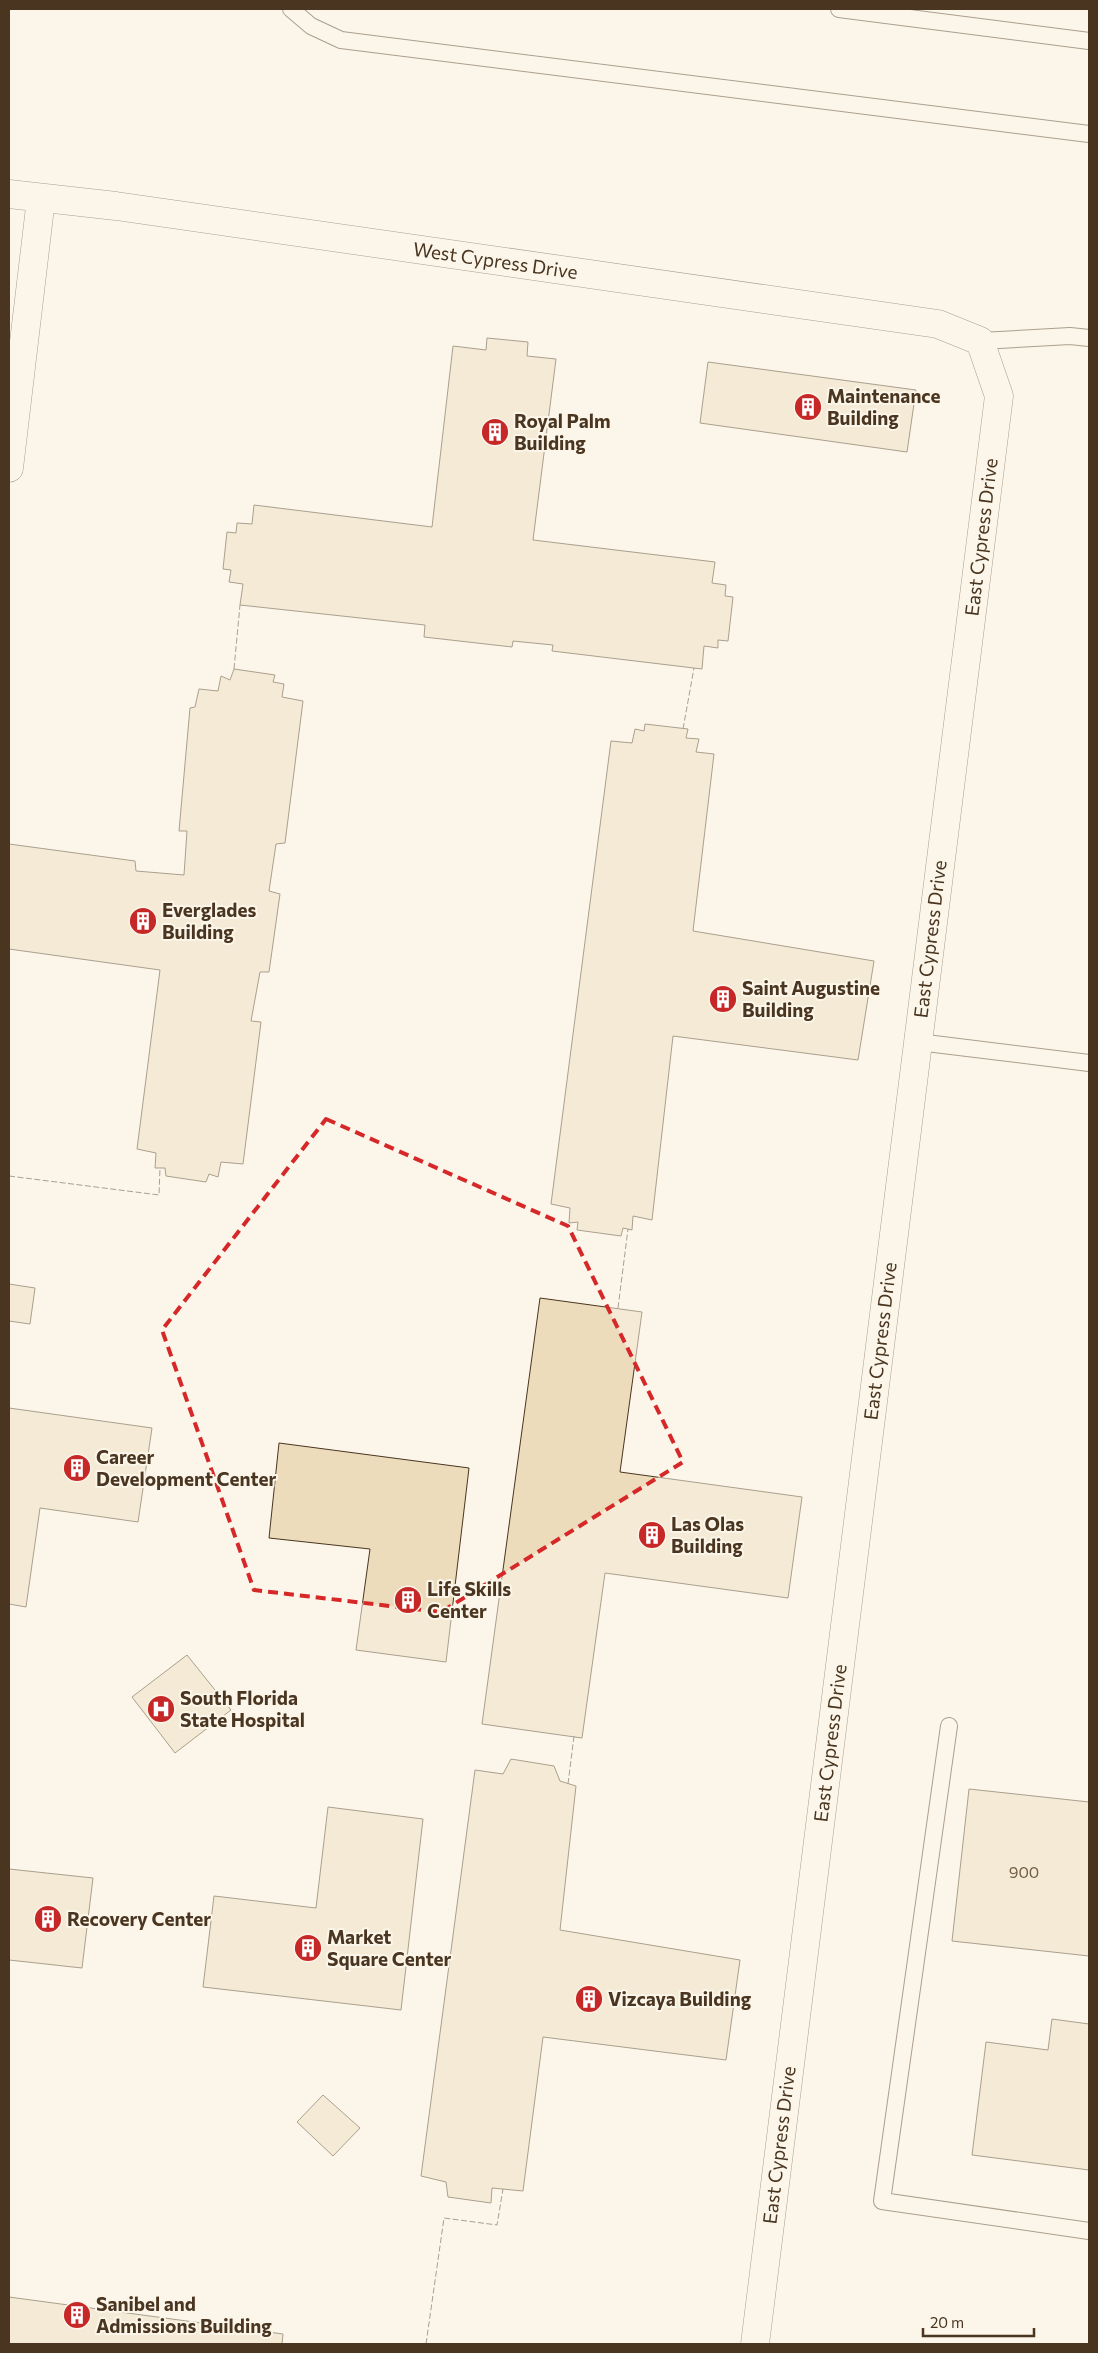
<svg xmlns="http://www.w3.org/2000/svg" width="1098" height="2353" font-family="Commissioner,sans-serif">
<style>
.building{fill:#ecdcbc;stroke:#4a3520}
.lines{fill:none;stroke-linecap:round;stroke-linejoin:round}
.service-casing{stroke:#4a3520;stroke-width:18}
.minor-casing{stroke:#4a3520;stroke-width:29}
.service{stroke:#fbf6e9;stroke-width:16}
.minor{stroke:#fbf6e9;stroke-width:28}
.fence{stroke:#4a3520;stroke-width:1;stroke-dasharray:6 2.5;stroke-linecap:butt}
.marked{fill:none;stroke:#d62828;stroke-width:4;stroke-dasharray:10 6;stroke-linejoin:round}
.labels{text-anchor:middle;stroke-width:4;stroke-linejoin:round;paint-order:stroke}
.number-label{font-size:16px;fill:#725f47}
.street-label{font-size:19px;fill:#4a3520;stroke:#fbf6e9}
.poi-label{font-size:19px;font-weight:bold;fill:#4a3520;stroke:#fbf6e9;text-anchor:start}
</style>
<rect width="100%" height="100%" fill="#fbf6e9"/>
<path class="building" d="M487,338l41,4 -1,14 29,3 -23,181 182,22 -3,21 14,2 -1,11 8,1 -5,44 -10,-1v8l-14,-2 -2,23 -150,-18 1,-6 -40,-4 -1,6 -88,-10 1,-12 -185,-20 3,-21 -14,-2 2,-12 -8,-1 4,-37 9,1 1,-10 15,1 2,-19 178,22 21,-181 33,4z
M708,362l208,28 -9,62 -207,-29z
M234,669l41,6 -2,7 11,2 -2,13 21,4 -18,142 -9,1 -7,47 11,3 -11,78h-9l-9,49 10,1 -18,142 -22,-2 -3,15 -9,-3 -3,8 -40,-6 -1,-8h-10l1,-15 -19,-4 23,-179 -151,-21v-105l126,17 1,10 48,4 3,-44h-8l11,-123 5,-1 4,-18 19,2 3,-15 9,4z
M645,724l43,5 -2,9 13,1 -3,13 18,2 -21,177 181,30 -16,99 -185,-24 -21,184 -19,-4 -1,14 -9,-2 -2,8 -44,-6 1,-8 -9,1 1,-15 -19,-4 60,-463 21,2 3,-14 9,2z
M9,1284l26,4 -5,36 -21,-3z
M540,1298l102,14 -22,160 182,25 -14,101 -183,-25 -23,165 -100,-14z
M9,1408l143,20 -14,94 -98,-14 -14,99 -17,-3z
M279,1443l190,25 -23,194 -90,-12 14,-101 -101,-11z
M187,1655l44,55 -56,43 -43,-56z
M511,1759l43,7 6,15 16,5 -16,144 180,30 -14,100 -183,-23 -20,154 -31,-3 -1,15 -43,-6 -2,-15 -25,-6 54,-406 28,4z
M969,1789l120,13v154l-137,-15z
M328,1807l95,12 -22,191 -198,-23 11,-91 102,12z
M9,1869l84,9 -11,90 -73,-8z
M1052,2019l37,5v146l-117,-15 14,-113 62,8z
M323,2095l37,33 -27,28 -36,-34z
M9,2297l274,37 -1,10h-273z"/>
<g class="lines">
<defs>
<path id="service" d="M291,9l20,17 30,14 748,94
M839,9l250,32
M980,341l90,-5 19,2
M918,1042l171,21
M949,1726l-67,475 207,30"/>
<g id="minor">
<path id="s1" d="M9,194l107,12 822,118 42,17 19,55 -244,1948"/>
<path d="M9,468l32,-269"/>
</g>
</defs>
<use href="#service" class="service-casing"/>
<use href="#minor" class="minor-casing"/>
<use href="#service" class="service"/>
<use href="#minor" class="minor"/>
<path class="fence" d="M234,669l6,-64
M683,729l11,-61
M9,1176l150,19 1,-27
M618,1308l10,-79
M568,1784l6,-48
M426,2344l18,-126 53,7 6,-36"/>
</g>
<path d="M0 0H1098V2353H0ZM326,1119l242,107 115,236 -242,150 -187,-22 -92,-260z" fill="#fbf6e9" fill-opacity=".55" fill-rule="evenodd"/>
<path class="marked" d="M326,1119l242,107 115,236 -242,150 -187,-22 -92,-260z"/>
<defs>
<symbol id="building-disc" viewBox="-11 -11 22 22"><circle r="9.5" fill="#c62828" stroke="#fbf6e9"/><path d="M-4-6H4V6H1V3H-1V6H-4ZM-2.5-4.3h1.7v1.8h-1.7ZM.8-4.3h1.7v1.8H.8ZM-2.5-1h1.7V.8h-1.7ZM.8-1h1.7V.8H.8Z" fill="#fff"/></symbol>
<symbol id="hospital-disc" viewBox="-11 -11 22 22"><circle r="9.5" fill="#c62828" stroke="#fbf6e9"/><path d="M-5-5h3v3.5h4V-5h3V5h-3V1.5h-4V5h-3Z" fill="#fff"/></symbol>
</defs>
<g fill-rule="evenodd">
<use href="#building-disc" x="792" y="391" width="32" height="32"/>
<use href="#building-disc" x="479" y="416" width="32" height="32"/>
<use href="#building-disc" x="127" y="905" width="32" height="32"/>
<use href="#building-disc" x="707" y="983" width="32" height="32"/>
<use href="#building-disc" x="61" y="1452" width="32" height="32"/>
<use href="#building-disc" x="636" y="1519" width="32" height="32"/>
<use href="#building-disc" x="392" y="1584" width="32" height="32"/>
<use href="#hospital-disc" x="145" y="1693" width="32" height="32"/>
<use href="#building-disc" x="32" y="1903" width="32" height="32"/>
<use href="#building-disc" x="292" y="1932" width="32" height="32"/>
<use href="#building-disc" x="573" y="1983" width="32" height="32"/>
<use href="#building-disc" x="61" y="2299" width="32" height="32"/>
</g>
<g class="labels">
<g class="number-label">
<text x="1024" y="1878">900</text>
</g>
<g class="street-label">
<text dy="7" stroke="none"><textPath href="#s1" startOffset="491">West Cypress Drive</textPath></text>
<text transform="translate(981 537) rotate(-83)" y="7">East Cypress Drive</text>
<text transform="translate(930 939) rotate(-83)" y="7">East Cypress Drive</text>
<text transform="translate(880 1341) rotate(-83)" y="7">East Cypress Drive</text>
<text transform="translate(830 1743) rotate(-83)" y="7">East Cypress Drive</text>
<text transform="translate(779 2145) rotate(-83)" y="7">East Cypress Drive</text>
</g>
<g class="poi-label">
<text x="827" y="403">Maintenance<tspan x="827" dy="22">Building</tspan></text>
<text x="514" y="428">Royal Palm<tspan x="514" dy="22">Building</tspan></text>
<text x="162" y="917">Everglades<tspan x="162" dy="22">Building</tspan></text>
<text x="742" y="995">Saint Augustine<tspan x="742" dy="22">Building</tspan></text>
<text x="96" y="1464">Career<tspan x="96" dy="22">Development Center</tspan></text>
<text x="671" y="1531">Las Olas<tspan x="671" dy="22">Building</tspan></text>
<text x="427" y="1596">Life Skills<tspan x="427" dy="22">Center</tspan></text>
<text x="180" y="1705">South Florida<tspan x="180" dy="22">State Hospital</tspan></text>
<text x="67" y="1926">Recovery Center</text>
<text x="327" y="1944">Market<tspan x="327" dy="22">Square Center</tspan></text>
<text x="608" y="2006">Vizcaya Building</text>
<text x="96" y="2311">Sanibel and<tspan x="96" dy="22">Admissions Building</tspan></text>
</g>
</g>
<rect width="1098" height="2353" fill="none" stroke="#4a3520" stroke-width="20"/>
<path d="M923 2328v8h111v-8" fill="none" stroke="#4a3520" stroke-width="2.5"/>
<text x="930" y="2328" font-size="15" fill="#4a3520" stroke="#fbf6e9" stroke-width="4" paint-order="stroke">20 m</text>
</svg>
